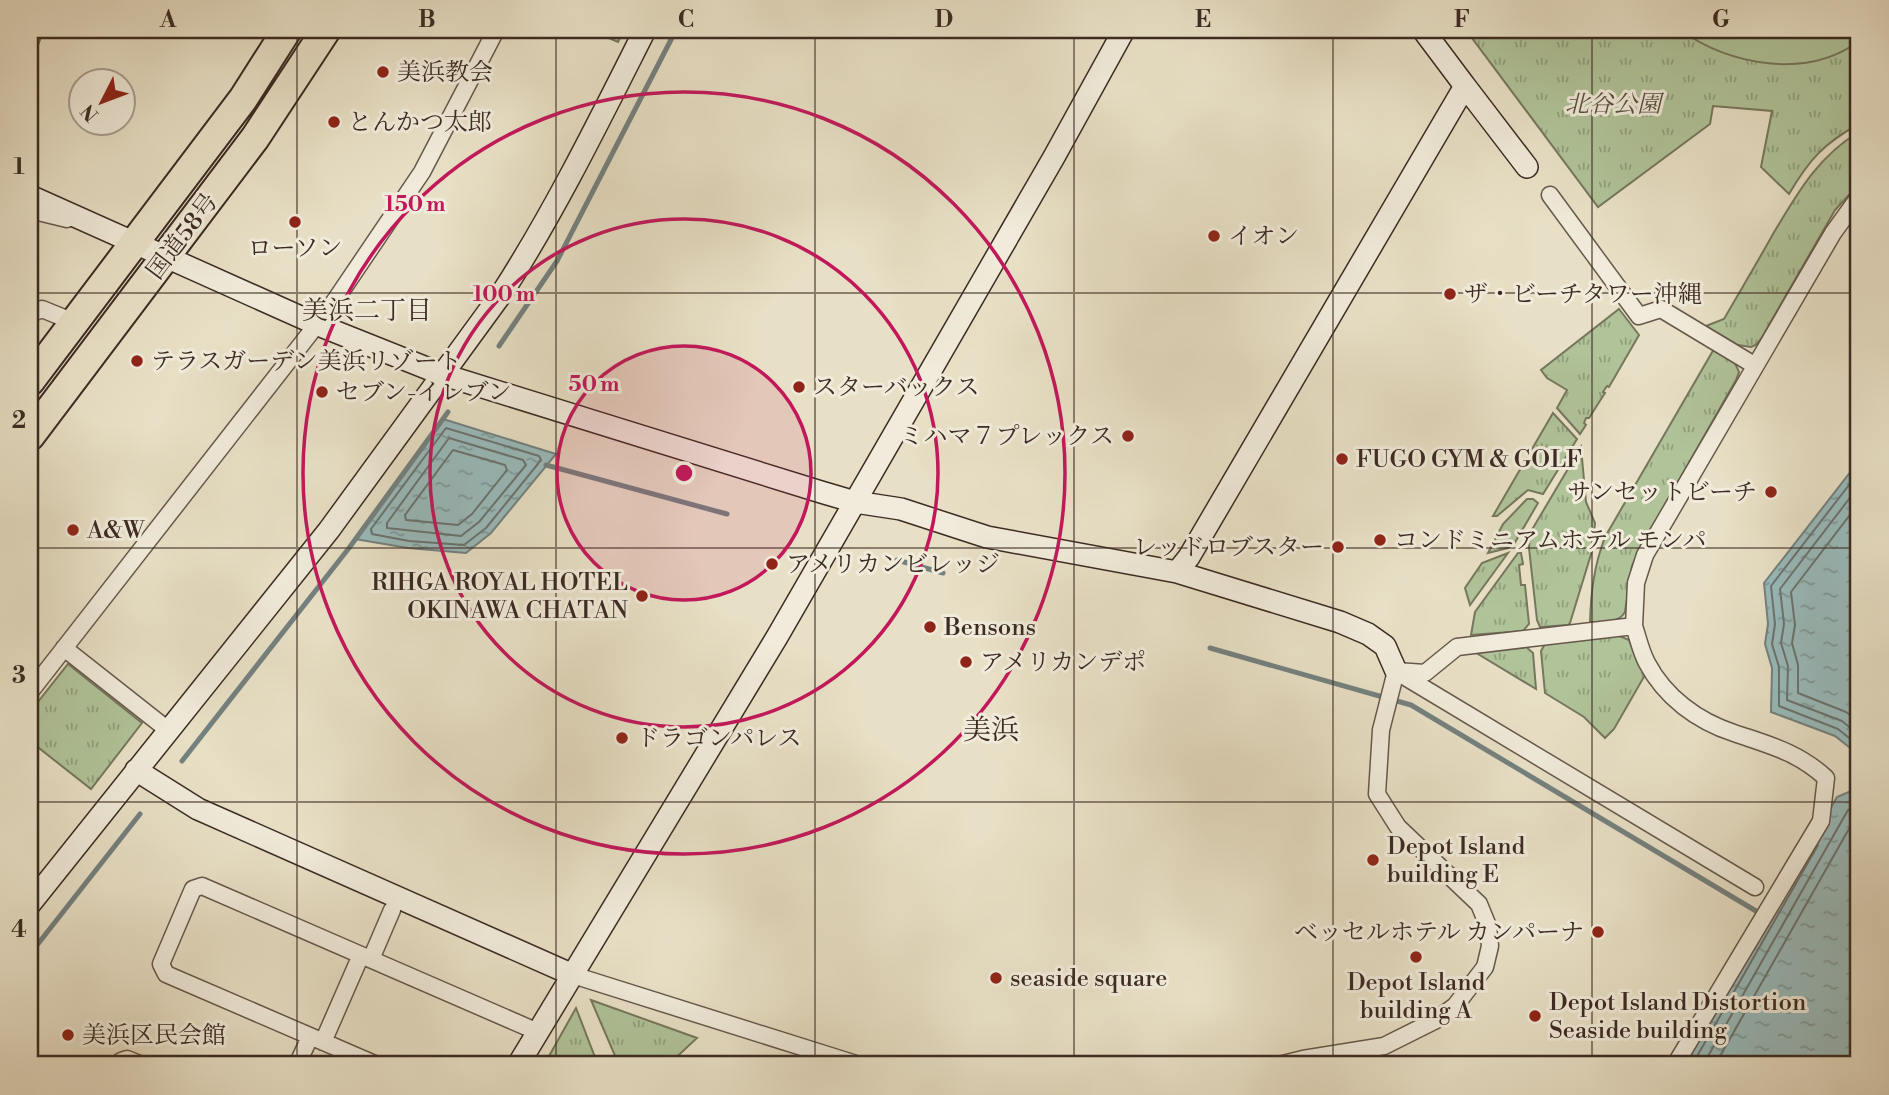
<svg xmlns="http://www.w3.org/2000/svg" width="1889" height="1095" font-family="'Libre Bodoni','Noto Serif JP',serif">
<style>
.grass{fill:url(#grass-tufts);stroke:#76775e;stroke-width:2}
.garden{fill:#b0c399;stroke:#76775e;stroke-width:2}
.water{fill:url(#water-ripples);stroke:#74817f;stroke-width:2}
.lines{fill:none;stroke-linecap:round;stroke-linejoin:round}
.shore{stroke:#6a7370;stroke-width:2}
.stream{stroke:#74817f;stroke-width:5}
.street-casing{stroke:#67584c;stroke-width:19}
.secondary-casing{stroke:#3c2b23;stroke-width:24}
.highway-casing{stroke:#3c2b23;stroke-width:32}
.street{stroke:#f0ebda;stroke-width:16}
.secondary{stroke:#f0ebda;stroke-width:21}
.highway{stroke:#e8e0c6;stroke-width:28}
.grid{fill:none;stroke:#3c2b23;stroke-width:2;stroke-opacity:0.55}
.ring{fill:none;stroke:#c2185b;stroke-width:3.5}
.poi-dot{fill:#8f2418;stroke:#f0ebda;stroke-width:2.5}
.labels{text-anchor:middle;stroke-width:6;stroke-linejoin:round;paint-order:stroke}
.poi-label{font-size:24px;fill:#3c2b23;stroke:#f0ebda;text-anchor:start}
.park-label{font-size:24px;font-style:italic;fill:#595140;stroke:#f0ebda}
.street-label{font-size:24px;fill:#3c2b23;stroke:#f0ebda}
.neighbourhood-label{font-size:26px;fill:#3c2b23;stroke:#f0ebda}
.quarter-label{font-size:28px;fill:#3c2b23;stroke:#f0ebda}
.centre{fill:#c2185b;stroke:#f0ebda;stroke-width:3.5}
.ring-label{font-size:21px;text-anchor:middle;font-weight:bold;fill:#c2185b;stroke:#f0ebda;stroke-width:6;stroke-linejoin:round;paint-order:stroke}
.neatline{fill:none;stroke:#3c2b23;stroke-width:2.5}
.grid-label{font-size:23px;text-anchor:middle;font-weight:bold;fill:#3c2b23}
</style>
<defs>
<pattern id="grass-tufts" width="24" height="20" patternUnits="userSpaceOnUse" patternTransform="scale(1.75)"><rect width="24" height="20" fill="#b0c399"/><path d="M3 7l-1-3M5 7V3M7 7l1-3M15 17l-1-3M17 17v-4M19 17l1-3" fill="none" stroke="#909f7c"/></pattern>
<pattern id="water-ripples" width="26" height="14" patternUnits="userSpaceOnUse" patternTransform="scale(1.75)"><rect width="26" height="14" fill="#99bbbc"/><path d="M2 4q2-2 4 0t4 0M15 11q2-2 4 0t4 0" fill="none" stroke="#7e9898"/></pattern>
</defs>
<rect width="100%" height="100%" fill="#e8e0c6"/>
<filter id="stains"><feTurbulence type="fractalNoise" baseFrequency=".00286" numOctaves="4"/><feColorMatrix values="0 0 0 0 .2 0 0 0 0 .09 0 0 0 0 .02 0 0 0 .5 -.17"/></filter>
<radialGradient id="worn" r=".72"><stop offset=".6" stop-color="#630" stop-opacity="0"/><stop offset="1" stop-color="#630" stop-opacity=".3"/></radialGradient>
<path class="grass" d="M590,30h34l-6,12z
M1466,30h393v94c-35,19 -50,36 -70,70l-28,-27 11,-56 -59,-5 -3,18 -112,83z
M1859,132v52l-24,26 -74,129 -5,6 -5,2 -13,-2 -32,-19 18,-7c16,-28 33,-56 49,-85 24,-40 45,-78 86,-102z
M1619,309l20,26 -30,52 -2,-1 -4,6 2,1 -16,25h-3l-2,5 2,2 -6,9 -23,-26 10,-18 -20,-12 -6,-8z
M1714,349l20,12 5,11 -3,8 -95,167 -9,19 -7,46c-7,12 -22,10 -35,10 1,-31 4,-56 15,-85z
M1553,413l24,26 -34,55 -15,-4 -31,26h-4z
M1581,447l5,55 9,21 -3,28 -22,72 -2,2 -28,2 -3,-7 -8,-72 1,-15z
M1527,499h6l5,4 -24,41 -6,4 -20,5 15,-29z
M1508,553l-38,52 -5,-17 17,-25z
M1518,553h3l2,11 -4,1 2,20h4l4,39 -6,7 -52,4 4,-23z
M1617,635l12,5 16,35 -31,54 -9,9 -21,-21 -39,-24 -4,-42 4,-7z
M1525,646l8,7 3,36 -63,-38z
M68,664l74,59 -51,66 -61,-48v-29z
M591,1000l106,38 -29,27h-49z
M576,1008l22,57h-54z"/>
<path class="garden" d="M30,30h14l-14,35z
M1680,30h179v11c-52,39 -129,24 -179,-11z"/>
<path class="water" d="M443,419l113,35 -65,79 -25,20 -58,-5 -53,-9z
M1859,461v294l-24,-19 -64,-24 1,-44 -7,-24 3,-20 -4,-41z
M1853,790l6,3v272h-175l153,-268z"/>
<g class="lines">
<path class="shore" d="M446,428l93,28 2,4 -55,68 -22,17 -55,-4 -37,-7 -1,-5z
M449,438l74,22 3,5 -47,57 -18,14 -74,-8v-5z
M453,450l52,15 2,5 -35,44 -14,11 -52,-5 -1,-5z
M1859,472l-88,114 4,38 -3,20 7,23v39l59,23 21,17
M1859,486l-79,103 4,35 -3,19 7,23 -1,34 55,21 17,14
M1859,503l-68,89 4,33 -3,18 6,22v28l48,19 13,9
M1692,1065l126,-220
M1703,1065l145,-255 11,-3
M1715,1065l139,-245 5,-2"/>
<path class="stream" d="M499,346l58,-85 119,-231
M546,465l181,49
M897,560l46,13
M1210,648l201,57 350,209
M182,761l167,-213 99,-136
M30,954l110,-140"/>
<defs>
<path id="street" d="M1550,195l89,121 22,-7 93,56
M30,210l37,9
M30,314l12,-5 32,13
M1634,626l2,-43 9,-28 188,-322 26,-36
M64,648l104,82
M1396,671l29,2 32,-26 177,-21c4,12 7,26 13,37 18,34 50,58 87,70 35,12 64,19 92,45l-5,43 -146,244
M1397,672l358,215
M30,692l302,-387 90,-133 74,-142
M371,959l21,-49
M573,975l286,90
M323,1042l38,-87
M119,1065l2,-4 6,-2 15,6
M297,1065l13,-28
M377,1065l-211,-91 -5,-10 32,-75 9,-3 336,146
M1279,1065l24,-6 81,-13 52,-26 19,-14 30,-39 5,-21 -2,-20 -9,-22 -81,-77 -21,-33 4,-64 15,-59"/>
<path id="secondary" d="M1465,86l62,81
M30,196l286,128 128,51 377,117 34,10 46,7 86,28 190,35 163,50 28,12 17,12 11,25
M1177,572l12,-15 276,-471 -42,-56
M136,770l62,39 375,166
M30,904l299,-374 173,-237c54,-84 98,-174 143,-263
M518,1065l259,-428 277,-480 70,-127"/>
<path id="highway" d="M30,381l213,-282 44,-69
M30,436l225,-298 71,-108"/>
</defs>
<use href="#street" class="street-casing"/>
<use href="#secondary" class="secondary-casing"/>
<use href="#highway" class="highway-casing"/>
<use href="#street" class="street"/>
<use href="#secondary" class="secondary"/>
<use href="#highway" class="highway"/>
</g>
<path class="grid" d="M297,30v1035M556,30v1035M815,30v1035M1074,30v1035M1333,30v1035M1592,30v1035M30,293h1829M30,548h1829M30,802h1829"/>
<circle cx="684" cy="473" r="127" fill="#c2185b" fill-opacity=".12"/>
<g class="ring">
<circle cx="684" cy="473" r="127"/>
<circle cx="684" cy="473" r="254"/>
<circle cx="684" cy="473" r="381"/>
</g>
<g class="poi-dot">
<circle cx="383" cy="72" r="7"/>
<circle cx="334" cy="122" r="7"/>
<circle cx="295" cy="222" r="7"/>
<circle cx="1214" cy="236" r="7"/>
<circle cx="1450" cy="294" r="7"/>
<circle cx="137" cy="361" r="7"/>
<circle cx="799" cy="387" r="7"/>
<circle cx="322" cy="392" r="7"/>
<circle cx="1128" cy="436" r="7"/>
<circle cx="1342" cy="459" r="7"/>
<circle cx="1771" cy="492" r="7"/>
<circle cx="73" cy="530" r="7"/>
<circle cx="1380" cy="540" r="7"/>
<circle cx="1338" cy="547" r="7"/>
<circle cx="772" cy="564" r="7"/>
<circle cx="642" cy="596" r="7"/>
<circle cx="930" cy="627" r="7"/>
<circle cx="966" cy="662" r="7"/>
<circle cx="622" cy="738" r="7"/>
<circle cx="1373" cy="860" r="7"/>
<circle cx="1598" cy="932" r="7"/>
<circle cx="1416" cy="957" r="7"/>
<circle cx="996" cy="978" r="7"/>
<circle cx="1535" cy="1016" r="7"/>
<circle cx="68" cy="1035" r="7"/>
</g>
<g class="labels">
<g class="poi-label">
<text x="397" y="80">美浜教会</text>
<text x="348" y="130">とんかつ太郎</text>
<text x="1228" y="244">イオン</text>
<text x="295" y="256" text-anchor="middle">ローソン</text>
<text x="1464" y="302">ザ・ビーチタワー沖縄</text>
<text x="151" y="369">テラスガーデン美浜リゾート</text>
<text x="813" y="395">スターバックス</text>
<text x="336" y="400">セブン-イレブン</text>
<text x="1114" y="444" text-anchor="end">ミハマ７プレックス</text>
<text x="1356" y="467">FUGO GYM &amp; GOLF</text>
<text x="1757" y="500" text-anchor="end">サンセットビーチ</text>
<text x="87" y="538">A&amp;W</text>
<text x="1394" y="548">コンドミニアムホテル モンパ</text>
<text x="1324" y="555" text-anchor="end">レッドロブスター</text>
<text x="786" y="572">アメリカンビレッジ</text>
<text x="628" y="590" text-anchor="end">RIHGA ROYAL HOTEL<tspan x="628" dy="28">OKINAWA CHATAN</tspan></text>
<text x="944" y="635">Bensons</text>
<text x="980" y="670">アメリカンデポ</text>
<text x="636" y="746">ドラゴンパレス</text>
<text x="1387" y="854">Depot Island<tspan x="1387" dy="28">building E</tspan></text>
<text x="1584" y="940" text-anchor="end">ベッセルホテル カンパーナ</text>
<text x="1010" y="986">seaside square</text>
<text x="1416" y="990" text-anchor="middle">Depot Island<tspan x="1416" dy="28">building A</tspan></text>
<text x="1549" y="1010">Depot Island Distortion<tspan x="1549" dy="28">Seaside building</tspan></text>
<text x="82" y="1043">美浜区民会館</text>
</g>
<g class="park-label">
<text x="1613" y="112">北谷公園</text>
</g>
<g class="street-label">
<text transform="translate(182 236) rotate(-53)" y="8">国道58号</text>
</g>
<g class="neighbourhood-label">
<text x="367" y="319">美浜二丁目</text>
</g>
<g class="quarter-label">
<text x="991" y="739">美浜</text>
</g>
</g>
<circle cx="684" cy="473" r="10" class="centre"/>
<g class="ring-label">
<text x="415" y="211">150 m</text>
<text x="504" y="301">100 m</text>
<text x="594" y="391">50 m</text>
</g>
<rect width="1889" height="1095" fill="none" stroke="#e8e0c6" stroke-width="77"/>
<g transform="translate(102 102) rotate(228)"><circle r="33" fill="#f0ebda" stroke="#a89e91" stroke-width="2"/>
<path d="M0-5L12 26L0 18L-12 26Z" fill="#8f2418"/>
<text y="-10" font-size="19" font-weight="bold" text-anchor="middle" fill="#3c2b23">N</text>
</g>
<rect x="38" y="38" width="1812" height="1018" class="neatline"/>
<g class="grid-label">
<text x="168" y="27">A</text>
<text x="427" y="27">B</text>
<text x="686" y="27">C</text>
<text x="944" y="27">D</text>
<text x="1203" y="27">E</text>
<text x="1462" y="27">F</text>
<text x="1721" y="27">G</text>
<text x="19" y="174">1</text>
<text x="19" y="428">2</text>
<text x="19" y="683">3</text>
<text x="19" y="937">4</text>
</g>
<rect width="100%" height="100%" filter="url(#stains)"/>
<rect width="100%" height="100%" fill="url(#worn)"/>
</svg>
